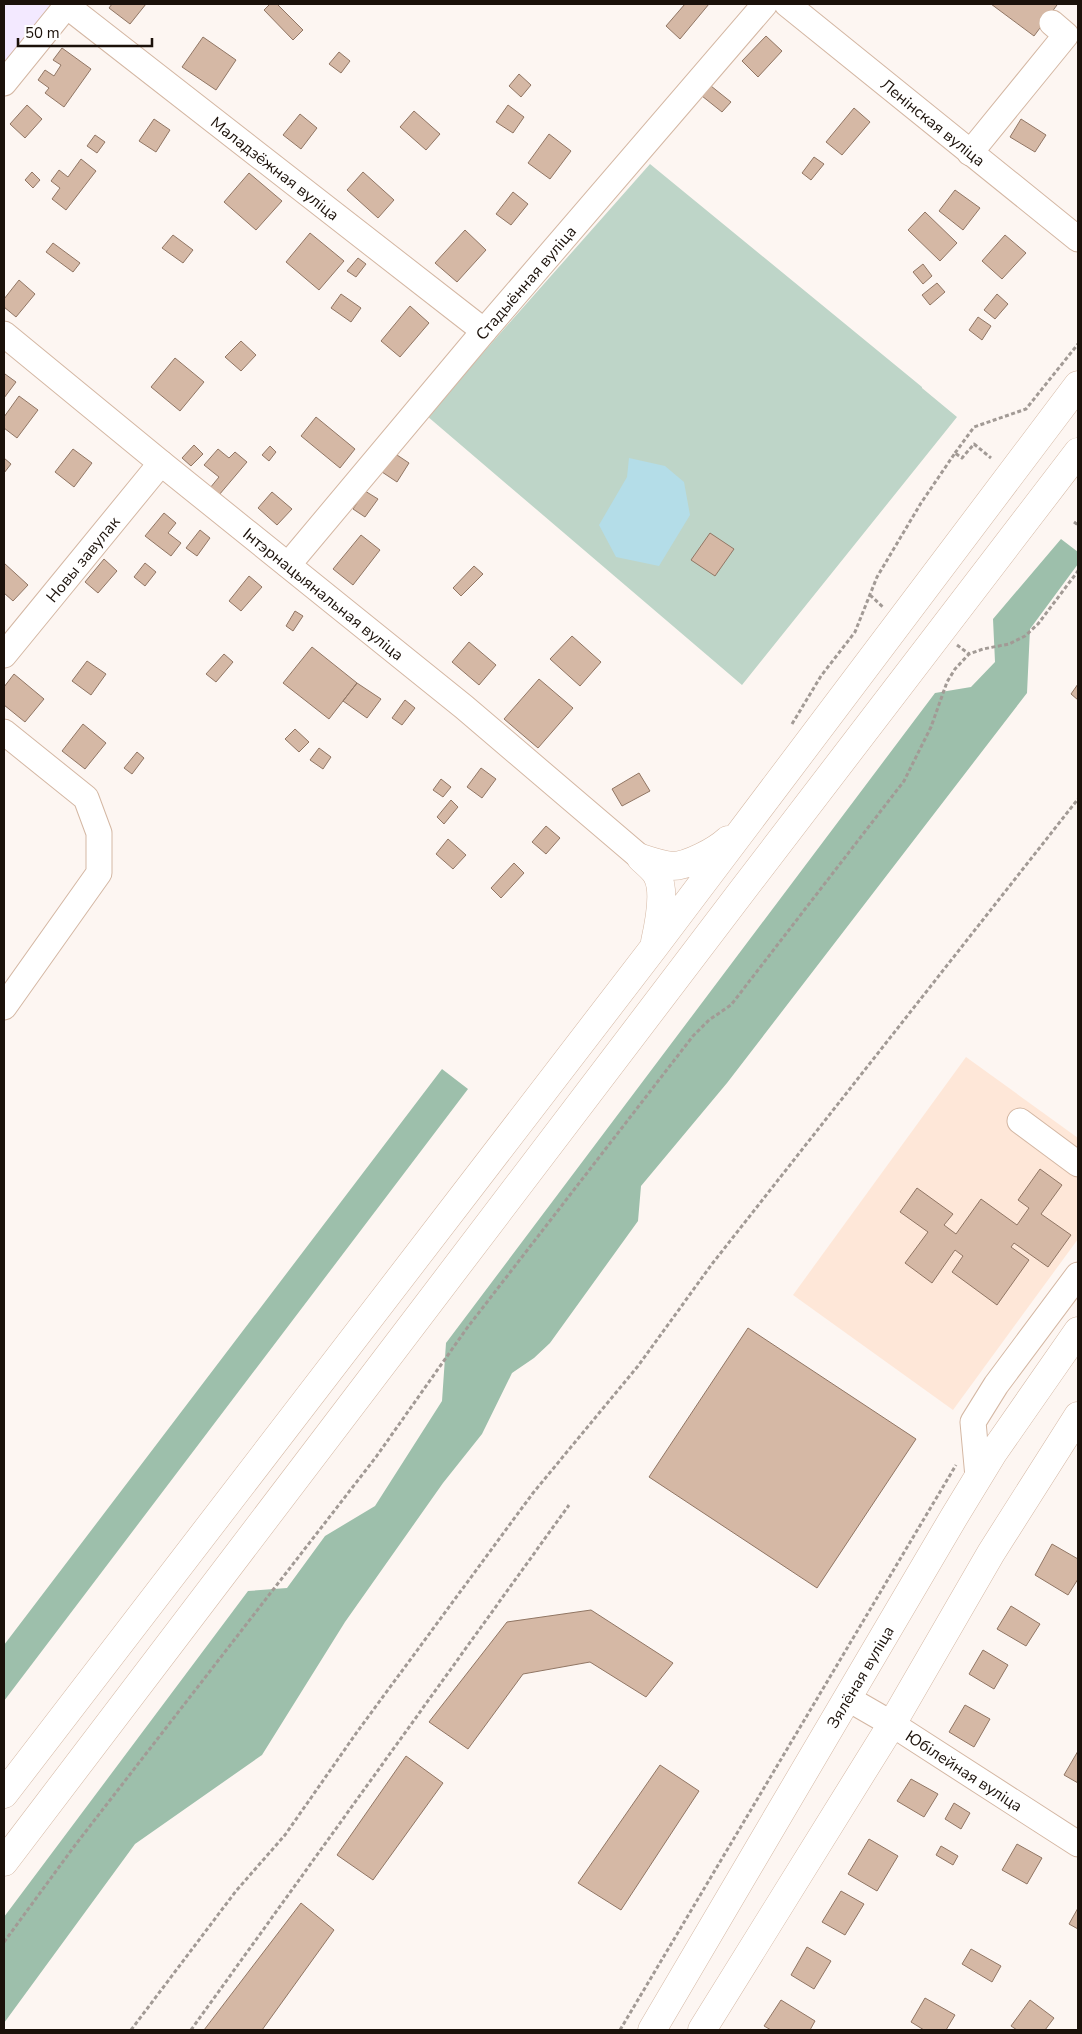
<svg xmlns="http://www.w3.org/2000/svg" width="1082" height="2034" font-family="'Nunito Sans',sans-serif">
<style>
.built{fill:#fee7d8}
.industrial{fill:#f3e9ff}
.green{fill:#bed5c8}
.forest{fill:#9dbfab}
.water{fill:#b4dde8}
.building{fill:#d5b8a5;stroke:#917664}
.lines{fill:none;stroke-linecap:round;stroke-linejoin:round}
.minor-casing{stroke:#d4b7a3;stroke-width:27}
.major-casing{stroke:#d4b7a3;stroke-width:29}
.highway-casing{stroke:#d4b7a3;stroke-width:29}
.path{stroke:#a29a95;stroke-width:3;stroke-dasharray:4 2.5;stroke-linecap:butt}
.minor{stroke:#fff;stroke-width:25}
.major{stroke:#fff;stroke-width:28}
.highway{stroke:#fff;stroke-width:28}
.labels{text-anchor:middle;stroke-width:4.5;stroke-linejoin:round;paint-order:stroke}
.street-label{font-size:16px;fill:#1b110a;stroke:#fff}
</style>
<rect width="100%" height="100%" fill="#fdf6f2"/>
<path class="built" d="M966,1057l112,81v101l-125,171 -160,-115z"/>
<path class="industrial" d="M4,4h48l-48,60z"/>
<path class="green" d="M650,164l272,223v1l35,29 -215,268 -315,-269z"/>
<path class="forest" d="M1061,539l17,13v12l-48,65 -3,64 -300,390 -86,103 -3,35 -88,122 -16,15 -22,15 -30,61 -39,49 -98,139 -83,133 -127,89 -131,179v-106l244,-326 39,-3 38,-52 50,-30 67,-105 4,-58 489,-650 36,-6 24,-25 -2,-43z
M442,1069l26,20 -464,612v-56z"/>
<path class="water" d="M629,458l36,8 19,16 6,33 -31,51 -43,-9 -17,-32 28,-48z"/>
<path class="building" d="M112,4h34l-16,20 -21,-16z
M270,4h7l26,26 -10,10 -29,-30z
M685,4h24l-29,35 -14,-13z
M991,4h64l2,1 -23,31z
M766,36l16,15 -24,26 -16,-16z
M203,37l33,23 -20,30 -34,-23z
M62,48l29,21 -27,38 -19,-14 4,-5 -11,-8 7,-10 9,6 7,-11 -8,-5z
M339,52l11,9 -9,12 -12,-9z
M519,74l12,11 -10,12 -12,-11z
M711,86l20,16 -9,10 -20,-16z
M27,105l15,14 -17,19 -15,-14z
M508,105l16,12 -11,16 -17,-11z
M854,108l16,14 -28,33 -16,-13z
M414,111l26,23 -14,16 -26,-23z
M300,114l17,14 -16,21 -18,-14z
M154,119l16,11 -14,22 -17,-11z
M1021,119l25,16 -11,17 -25,-15z
M549,134l22,17 -21,28 -22,-16z
M95,135l10,7 -8,11 -10,-7z
M814,157l10,7 -13,16 -9,-7z
M81,159l15,12 -30,39 -14,-11 8,-11 -9,-7 8,-11 9,7z
M32,172l8,8 -7,8 -8,-8z
M363,172l31,28 -16,18 -31,-28z
M249,173l33,28 -26,29 -32,-28z
M955,190l25,18 -17,22 -24,-19z
M513,192l15,12 -17,21 -15,-11z
M925,212l32,31 -17,18 -32,-31z
M465,230l21,20 -29,32 -22,-19z
M310,233l34,28 -25,29 -33,-28z
M173,235l20,15 -10,13 -21,-15z
M1005,235l21,18 -24,26 -20,-18z
M53,243l27,20 -7,9 -27,-20z
M358,258l8,6 -10,13 -9,-6z
M923,264l9,12 -9,8 -10,-12z
M19,280l16,14 -19,23 -12,-10v-8z
M937,283l8,9 -15,13 -8,-10z
M341,294l20,14 -10,14 -20,-14z
M997,294l11,10 -13,15 -11,-9z
M410,306l19,17 -29,34 -19,-16z
M978,317l13,9 -9,14 -13,-10z
M241,341l15,14 -15,16 -16,-14z
M175,358l29,24 -24,29 -29,-24z
M5,374l11,8 -12,16v-23z
M19,396l19,14 -21,28 -13,-10v-11z
M316,417l39,32 -15,19 -39,-32z
M194,445l9,9 -12,12 -9,-8z
M270,446l6,6 -7,9 -7,-6z
M73,449l19,14 -18,24 -19,-15z
M218,449l11,9 6,-6 12,10 -28,33 -9,-7 9,-11 -15,-12z
M394,453l15,10 -12,19 -15,-10z
M4,458l7,6 -7,9z
M365,491l13,8 -13,18 -12,-8z
M272,492l20,17 -15,16 -19,-17z
M164,513l12,10 -8,10 13,10 -10,13 -26,-20z
M200,530l10,8 -13,18 -11,-8z
M710,533l24,16 -19,27 -24,-16z
M361,535l19,15 -27,35 -20,-16z
M104,559l13,12 -19,22 -13,-11z
M4,563l24,22 -15,16 -9,-8z
M145,563l11,9 -11,14 -11,-9z
M474,566l9,8 -22,22 -8,-8z
M249,576l13,11 -21,24 -12,-10z
M295,611l8,5 -10,15 -7,-5z
M572,636l29,26 -21,24 -30,-27z
M469,642l27,23 -17,20 -27,-23z
M312,647l45,36 -28,36 -46,-36z
M224,654l9,8 -17,20 -10,-8z
M87,661l19,13 -15,21 -19,-14z
M14,674l30,25 -19,23 -21,-17v-18z
M539,679l34,29 -35,40 -34,-29z
M357,683l24,16 -14,19 -24,-17z
M1078,684v16l-7,-6z
M405,700l10,8 -13,17 -10,-7z
M83,724l23,19 -21,26 -23,-18z
M295,729l14,13 -10,10 -14,-13z
M319,748l12,9 -8,12 -13,-9z
M137,752l7,6 -12,16 -8,-6z
M481,768l15,11 -14,19 -15,-11z
M639,773l11,18 -28,15 -10,-17z
M441,779l10,8 -8,10 -10,-7z
M451,800l7,7 -14,17 -7,-7z
M546,826l14,12 -14,16 -14,-12z
M448,839l18,16 -13,14 -17,-15z
M514,863l10,10 -23,25 -10,-10z
M1040,1169l22,16 -21,29 30,21 -23,32 -34,-24 -3,4 18,13 -32,45 -45,-33 11,-16 -8,-6 -23,33 -27,-20 23,-31 -28,-20 17,-24 36,26 -9,11 12,9 25,-35 36,26 12,-17 -11,-8z
M748,1328l168,111 -99,149 -168,-111z
M1052,1544l26,15v20l-10,16 -33,-20z
M1011,1606l29,18 -14,22 -29,-17z
M591,1610l82,53 -27,34 -56,-35 -67,12 -55,75 -39,-27 78,-100z
M983,1650l25,15 -14,24 -25,-15z
M965,1705l25,14 -16,28 -25,-15z
M1078,1751v32l-14,-8z
M406,1756l37,27 -70,97 -36,-25z
M660,1765l39,26 -78,119 -43,-27z
M911,1779l27,15 -14,23 -27,-16z
M954,1803l16,10 -9,16 -16,-10z
M869,1839l29,17 -21,35 -29,-17z
M1017,1844l25,14 -15,26 -25,-14z
M941,1846l17,10 -5,9 -17,-10z
M841,1891l23,13 -19,31 -23,-13z
M301,1903l33,27 -72,100h-58z
M1078,1908v21l-9,-5z
M807,1947l24,14 -17,28 -23,-14z
M971,1949l30,17 -9,16 -30,-18z
M925,1998l30,17 -9,15h-22l-13,-8z
M781,2000l34,21 -5,9h-39l-7,-4z
M1030,2000l24,18 -9,12h-28l-6,-4z"/>
<g class="lines">
<defs>
<g id="minor">
<path id="s1" d="M787,4l291,235"/>
<path id="s2" d="M67,6l417,325"/>
<path d="M4,83l64,-79"/>
<path d="M970,153l96,-118 -14,-12"/>
<path id="s3" d="M4,334l157,129 303,244 177,151"/>
<path id="s4" d="M288,565l196,-234 281,-327"/>
<path id="s5" d="M4,655l157,-192"/>
<path d="M4,732l82,66 13,35v40l-95,134"/>
<path d="M1020,1121l58,43"/>
<path d="M978,1477l-5,-55 23,-37 82,-110"/>
<path id="s6" d="M847,1698l45,26 186,120"/>
</g>
<g id="major">
<path id="s7" d="M652,2030l302,-513 39,-64 85,-122"/>
<path d="M702,2030l190,-306 99,-171 87,-137"/>
</g>
<path id="highway" d="M641,858c9,3 21,7 31,8 16,0 44,-15 56,-26
M641,858c5,5 13,11 16,17 9,17 2,49 -2,67
M4,1794l651,-848 423,-561
M4,1862l738,-971 336,-439"/>
</defs>
<use href="#minor" class="minor-casing"/>
<use href="#major" class="major-casing"/>
<use href="#highway" class="highway-casing"/>
<path class="path" d="M955,453l19,-26 52,-18 52,-65
M1074,522l4,3
M870,595l14,13
M957,645l12,9
M792,724l29,-48 34,-44 22,-55 44,-74 34,-50 7,5 12,-14 17,14
M4,1942l72,-98 300,-387 91,-129 226,-292 16,-16 22,-15 173,-224 27,-54 16,-45 8,-13 14,-15 14,-5 26,-5 16,-8 13,-12 40,-53
M131,2030l105,-139 49,-56 72,-103 176,-239 105,-127 74,-102 366,-465
M191,2030l378,-525
M620,2030l336,-565"/>
<use href="#minor" class="minor"/>
<use href="#major" class="major"/>
<use href="#highway" class="highway"/>
</g>
<g class="labels">
<g class="street-label">
<text dy="6" stroke="none"><textPath href="#s1" startOffset="188">Ленінская вуліца</textPath></text>
<text dy="6" stroke="none"><textPath href="#s2" startOffset="264">Маладзёжная вуліца</textPath></text>
<text dy="6" stroke="none"><textPath href="#s4" startOffset="369">Стадыённая вуліца</textPath></text>
<text dy="6" stroke="none"><textPath href="#s5" startOffset="124">Новы завулак</textPath></text>
<text dy="6" stroke="none"><textPath href="#s3" startOffset="412">Інтэрнацыянальная вуліца</textPath></text>
<text dy="6" stroke="none"><textPath href="#s7" startOffset="410">Зялёная вуліца</textPath></text>
<text dy="6" stroke="none"><textPath href="#s6" startOffset="138">Юбілейная вуліца</textPath></text>
</g>
</g>
<rect width="1082" height="2034" fill="none" stroke="#1b110a" stroke-width="10"/>
<path d="M18 38v8h134v-8" fill="none" stroke="#1b110a" stroke-width="2.5"/>
<text x="25" y="38" font-size="15" fill="#1b110a" stroke="#ffffff" stroke-width="4" paint-order="stroke">50 m</text>
</svg>
